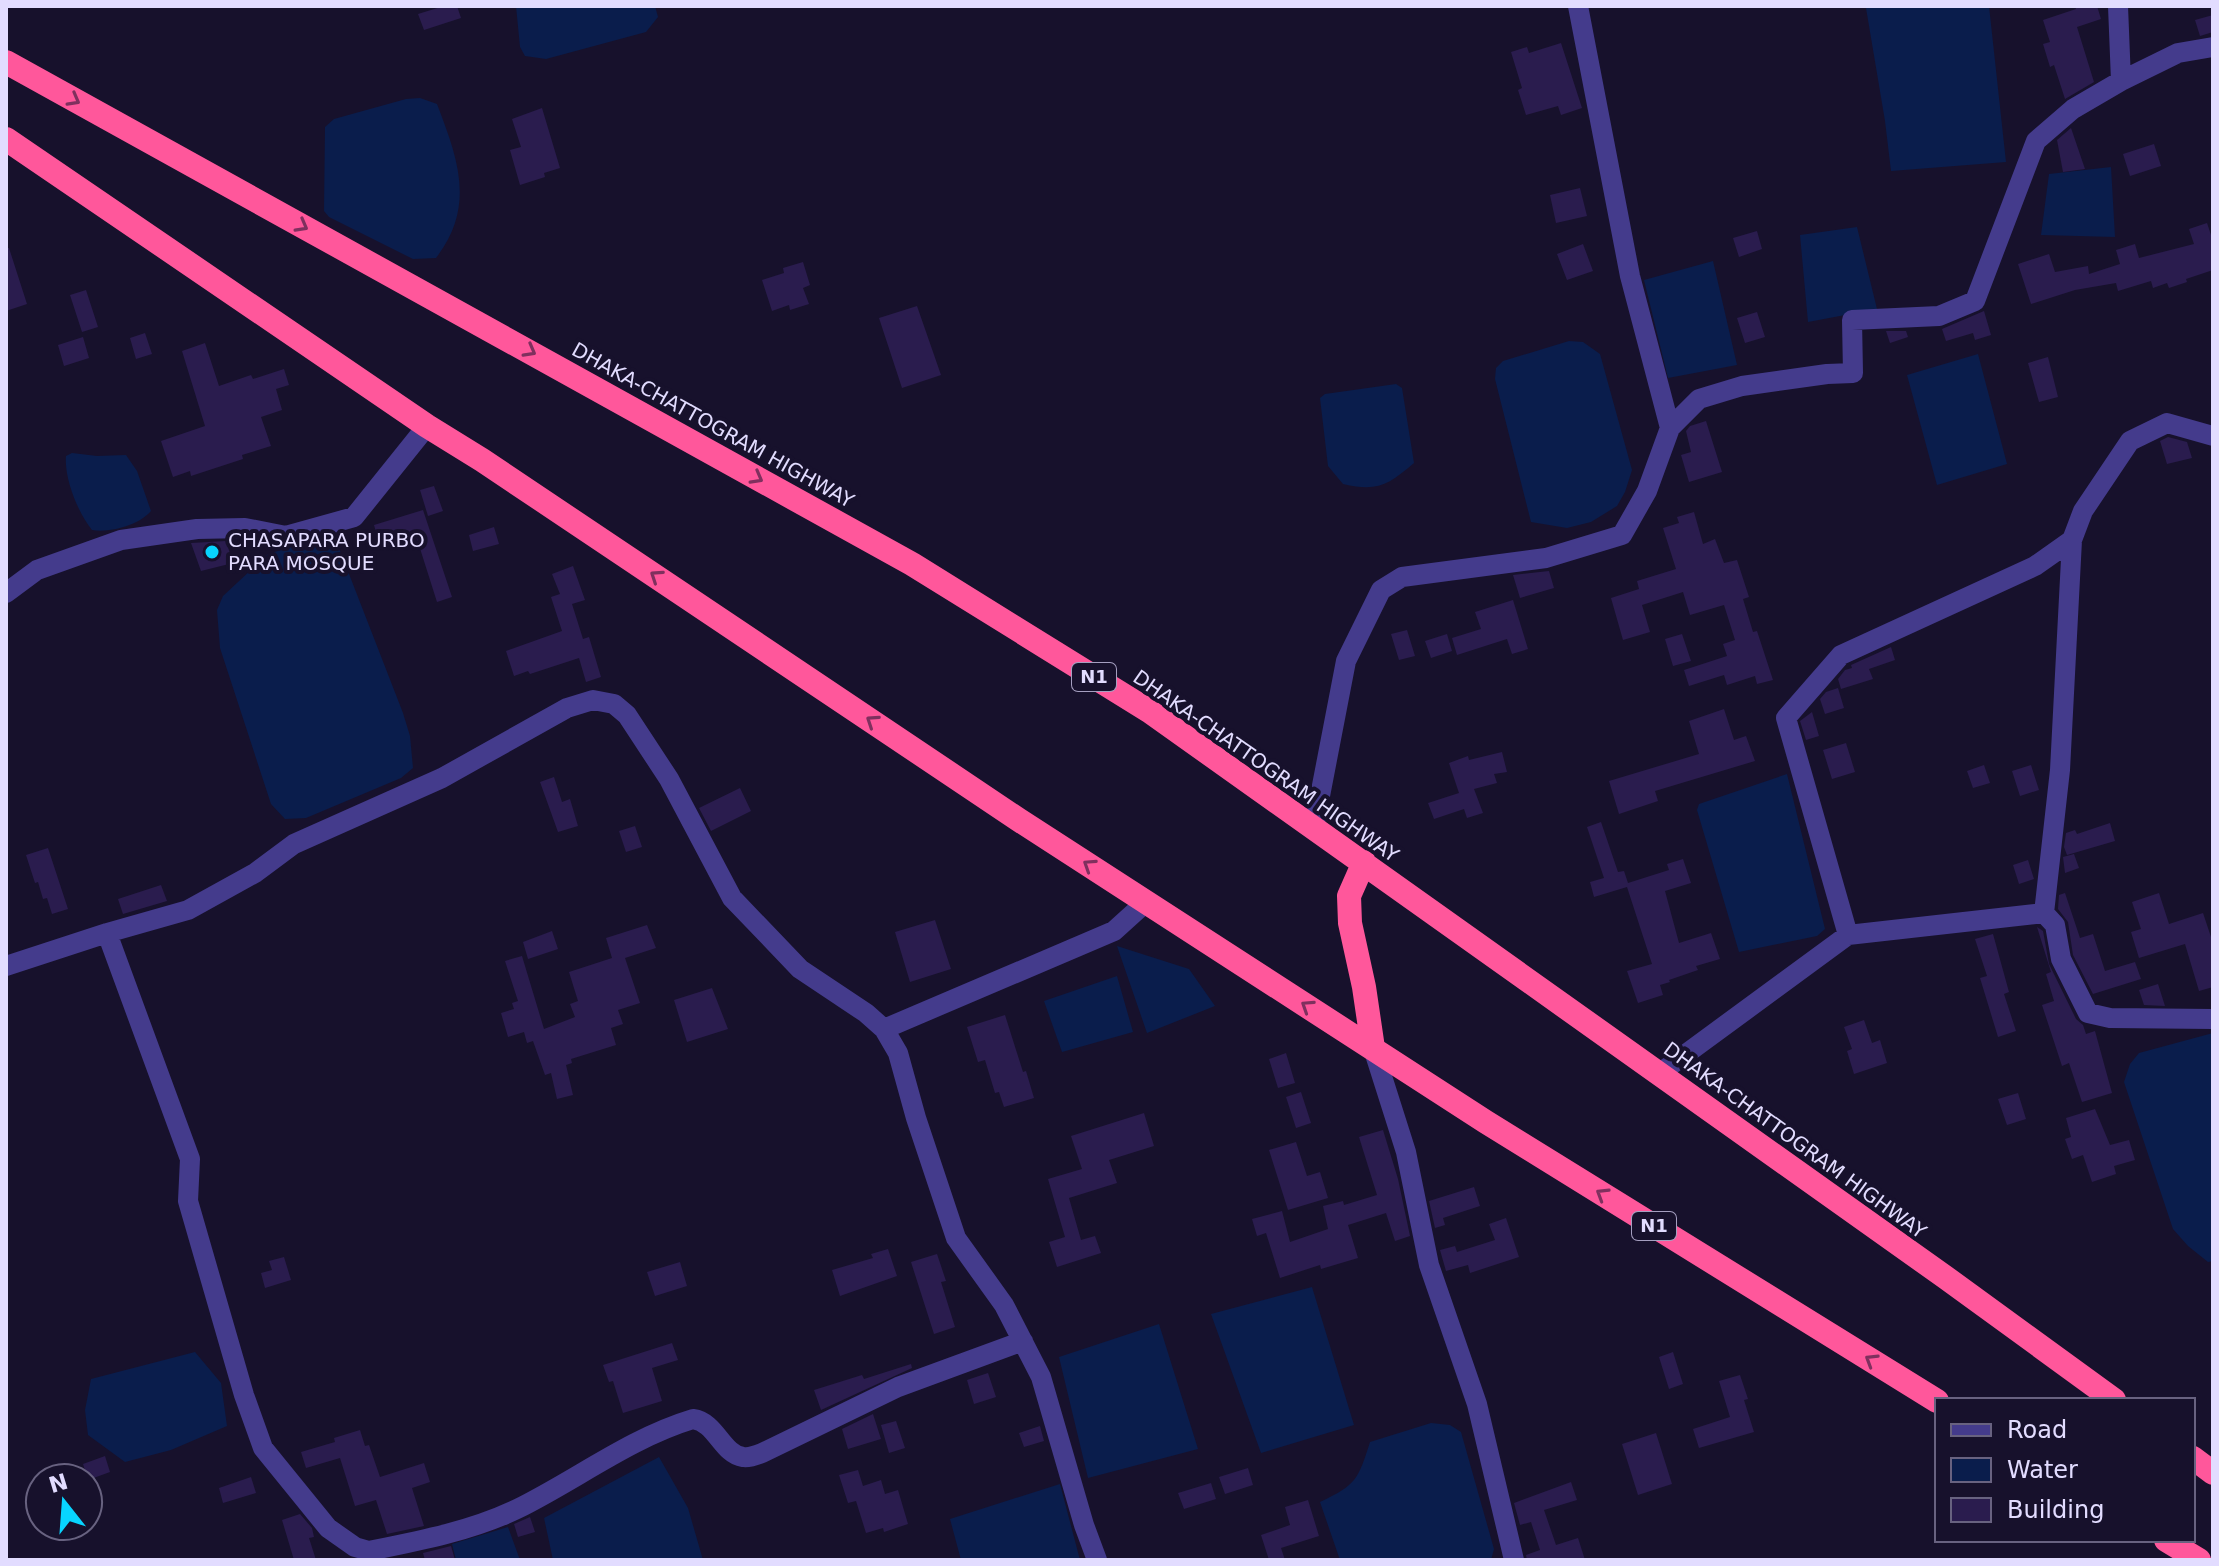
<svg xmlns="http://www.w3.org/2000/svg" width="2219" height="1566" font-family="'DejaVu Sans',sans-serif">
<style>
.water{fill:#0a1d4c}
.building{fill:#2a1c4e}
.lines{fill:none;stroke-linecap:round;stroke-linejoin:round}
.street{stroke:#443b8c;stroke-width:20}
.highway{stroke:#ff579b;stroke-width:24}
.oneway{stroke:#7f305e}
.poi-dot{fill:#08d4ff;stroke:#17112c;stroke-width:3}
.labels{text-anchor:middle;stroke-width:8;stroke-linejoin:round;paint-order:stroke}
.shield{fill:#17112c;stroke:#a59fc0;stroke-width:2}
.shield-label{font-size:18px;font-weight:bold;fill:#e2dcff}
.street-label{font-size:20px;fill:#e2dcff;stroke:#17112c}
.poi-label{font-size:20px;fill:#e2dcff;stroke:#17112c;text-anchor:start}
</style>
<rect width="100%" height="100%" fill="#17112c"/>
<path class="water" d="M516,6h139l3,11 -12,15 -100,27 -21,-3 -5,-9z
M1877,6h112l17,156 -115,9 -6,-50 -19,-113z
M420,98l17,6c21,55 39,102 -1,154l-23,1 -84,-42 -5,-6 1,-84 9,-8 72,-20z
M2111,167l4,70 -74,-2 8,-61z
M1857,227l20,82 -69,13 -8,-87z
M1713,261l24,104 -69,13 -24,-98z
M1569,341l14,1 17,12 32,116 -7,22 -8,14 -26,16 -24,6 -36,-6 -36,-143 1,-11 7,-7z
M1978,354l29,110 -70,21 -30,-110z
M1396,384l6,4 12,75c-26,22 -36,29 -71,21l-15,-18 -8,-68 5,-4z
M72,453l25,3 29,-1 11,16 14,40c-12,14 -40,22 -59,19 -14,-17 -28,-52 -26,-74z
M323,537l14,6 66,170 7,23 3,32 -12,10 -95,40 -21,1 -14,-15 -51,-156 -3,-38 6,-14 45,-42z
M1787,774l38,155 -8,7 -78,16 -42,-142 2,-6z
M1117,946l72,23 26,37 -68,27z
M1117,976l16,56 -71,20 -18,-51z
M2213,1033v228l-5,1 -20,-16 -15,-17 -49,-147 6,-18 9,-11z
M1312,1287l42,138 -93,28 -50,-139z
M1159,1324l39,125 -110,29 -29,-121z
M195,1352l26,31 6,43 -56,24 -46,12 -37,-27 -3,-25 6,-31z
M1431,1423l19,2 11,7 33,117 -3,11h-151l-20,-58c36,-17 38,-22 50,-60z
M659,1457l29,51 15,52h-150l-9,-42z
M1060,1484l20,76h-119l-11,-41z
M508,1527l12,33h-64l-4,-16z"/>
<path class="building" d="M444,6h13l4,12 -37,12 -6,-16z
M2075,6h22l4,13 -24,8 17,55 -29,17 -11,-34 -4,2 -7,-23 7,-2 -7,-22 33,-11z
M2213,15v17l-13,4 -5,-16z
M1561,43l21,65 -21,7 -3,-9 -32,9 -8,-25 4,-2 -11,-36 16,-5 2,6z
M542,108l18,60 -16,5 1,4 -25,8 -10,-35 11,-3 -9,-28z
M2071,128l14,41 -22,3 -6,-32z
M2154,144l7,22 -31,10 -7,-22z
M1580,188l7,28 -31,7 -6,-28z
M2207,223l6,18v29l-27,9 1,3 -18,6 -2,-5 -14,5 -2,-7 -33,10 -2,-8 -41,7 -44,14 -13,-40 31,-10 6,18 33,-6 1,8 31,-10 -4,-14 19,-6 4,14 55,-14 -5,-15z
M1757,231l5,18 -23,8 -6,-19z
M1583,244l10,27 -26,9 -10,-26z
M6,248h3l18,56 -21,7z
M803,262l7,23 -7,3 6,16 -19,6 -1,-5 -17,6 -10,-31 22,-7 -1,-5z
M86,290l12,37 -16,5 -12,-37z
M917,306l24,69 -39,13 -23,-70z
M1984,311l7,24 -16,5 -2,-7 -27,8 -4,-12z
M1757,312l8,25 -20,6 -8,-25z
M1886,331h20l2,6 -18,6z
M145,333l7,21 -16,5 -6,-21z
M83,337l6,21 -25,8 -6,-21z
M205,343l14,43 32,-11 2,4 31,-10 5,16 -13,4 6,21 -21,7 10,29 -29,9 1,4 -52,17 -1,-5 -17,6 -12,-36 44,-15 -23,-75z
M2048,357l10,40 -19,5 -11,-39z
M1706,421l16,51 -33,10 -8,-27 10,-3 -5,-21 4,-5z
M2168,437l19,5 5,16 -25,6 -7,-23z
M434,486l9,25 -15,5 -8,-26z
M423,510l29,87 -15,5 -20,-63 -8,3 -1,-5 -28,9 -6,-21z
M1694,512l9,32 12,-5 9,24 13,-3 12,37 -6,2 10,33 4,-1 16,49 -16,4 -2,-8 -28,9 -3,-10 -35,11 -5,-16 43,-14 -4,-12 12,-4 -11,-35 -34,10 -7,-23 -41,13 8,27 -27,8 -12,-42 28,-9 -2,-8 39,-12 -13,-41 16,-5 -2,-6z
M494,527l5,17 -26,7 -4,-16z
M226,541l7,22 -32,8 -10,-28z
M573,566l12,34 -13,4 11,35 6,-2 12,40 -15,5 -7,-24 -49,16 -2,-3 -14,5 -8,-25 56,-20 -11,-34 9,-3 -8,-20z
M1549,571l5,17 -34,10 -7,-23z
M1513,600l15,49 -16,5 -5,-15 -50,16 -5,-17 29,-9 -6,-17z
M1407,630l8,26 -16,4 -8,-26z
M1447,634l5,17 -21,7 -6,-17z
M1682,634l9,27 -18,5 -8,-27z
M1891,647l4,13 -26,9 4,10 -32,10 -3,-10 7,-9 7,-2 -1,-3z
M1838,688l6,20 -19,6 -5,-15 6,-7z
M1724,709l10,31 12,-4 9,25 -100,30 3,10 -39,13 -10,-33 90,-27 -10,-33z
M1812,712l7,24 -13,4 -6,-19z
M1846,743l9,29 -23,7 -9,-29z
M1502,752l5,20 -13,2 3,9 -23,6 9,24 -16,5 -3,-9 -30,10 -6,-16 31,-10 -10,-30 19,-7 1,4z
M1984,765l6,18 -17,5 -6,-17z
M2031,765l8,25 -19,6 -8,-25z
M554,777l8,25 8,-3 8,27 -20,6 -18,-50z
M740,788l11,23 -40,20 -12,-23z
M1601,822l17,50 6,-1 4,12 41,-13 -2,-6 16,-5 8,24 -26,8 14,52 32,-10 9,26 -24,7 2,4 -29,10 1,2 -10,3 3,10 -25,8 -11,-32 25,-7 -25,-77 -33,10 -4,-15 14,-4 -17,-51z
M2110,823l5,18 -48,14 -3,-8 2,-14 9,-3 2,4z
M635,826l7,21 -16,5 -7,-21z
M48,848l20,61 -16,5 -5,-16 -4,1 -5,-17 -3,1 -9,-28z
M2074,854l5,14 -14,5 -2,-16z
M2028,860l6,19 -15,5 -6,-19z
M161,885l6,16 -44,13 -5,-15z
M2065,893l15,45 13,-4 12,37 30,-9 6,17 -48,15 -20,-39 -5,-33 -10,-13 1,-14z
M2159,893l10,31 34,-11 10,30v44l-14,4 -14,-47 -46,14 -8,-26 10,-3 -9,-27z
M935,920l16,49 -41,13 -15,-50z
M647,925l9,23 -31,10 15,45 -22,7 5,14 -12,4 5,17 -45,14 1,4 -6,2 7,30 -16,4 -6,-26 -6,2 -12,-34 -6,2 -3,-11 -16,5 -7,-24 13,-4 -2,-6 6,-2 -13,-40 17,-5 22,73 31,-12 -5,-13 8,-3 -9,-29 43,-14 -6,-20z
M2037,927l6,4 6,33 27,55 7,6 3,9 9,-3 17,62 -30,9 -13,-39 -7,3 -20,-61 12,-4 -8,-27 5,-2z
M552,931l6,18 -30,10 -5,-17z
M1993,934l16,58 -5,2 12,37 -18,6 -18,-59 7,-2 -12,-37z
M2158,984l7,22 -21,-1 -5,-15z
M712,988l16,41 -41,13 -13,-42z
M1005,1015l18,57 3,-1 8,27 -30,9 -5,-15 -4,1 -10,-33 -7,2 -11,-35z
M1864,1020l8,23 8,-3 7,23 -33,11 -7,-23 5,-2 -8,-22z
M1286,1053l9,30 -17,5 -9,-29z
M1301,1092l10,31 -15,5 -10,-31z
M2018,1093l8,26 -19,6 -9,-26z
M2095,1109l15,36 19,-5 6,20 -21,6 2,8 -24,8 -9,-27 -11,4 -7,-20 6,-2 -5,-19z
M1144,1113l10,33 -45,14 8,23 -48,15 12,42 14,-4 6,17 -44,14 -8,-25 16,-5 -17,-58 34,-10 -11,-33z
M1383,1130l15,49 12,57 -15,5 -9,-28 -38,12 10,33 -37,11 -1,-4 -40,13 -14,-45 -9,3 -5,-17 30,-8 8,31 38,-13 -5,-23 20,-5 1,4 33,-10 -18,-58z
M1296,1142l11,34 13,-4 8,26 -40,12 -19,-60z
M1474,1187l6,19 -37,12 2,7 -10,3 -6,-27z
M1506,1218l13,39 -49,16 -2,-8 -22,6 -6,-21 15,-4 2,6 38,-12 -6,-16z
M888,1249l9,27 -57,20 -8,-26 41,-12 -2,-4z
M937,1254l9,27 -5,1 14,45 -21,7 -23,-72z
M284,1257l7,23 -26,8 -4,-15 11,-3 -3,-9z
M680,1262l7,24 -32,10 -8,-24z
M672,1343l6,17 -26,8 10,33 -39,12 -10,-32 -4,1 -6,-17z
M1673,1352l10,32 -14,5 -10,-32z
M911,1364l1,4 -91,42 -7,-20 48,-15 2,4z
M988,1373l8,24 -22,7 -7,-24z
M1740,1375l8,24 -4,1 10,32 -55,16 -6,-19 37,-12 -11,-36z
M873,1414l8,25 -33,10 -6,-20z
M896,1421l9,27 -16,5 -8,-28z
M1040,1426l4,15 -20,6 -5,-14z
M360,1430l5,16 4,-1 11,32 44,-14 6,19 -18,6 12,38 -37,8 -11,-34 -21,6 -15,-48 -34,10 -5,-16 34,-10 -1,-4z
M1656,1433l16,51 -34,11 -16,-51z
M105,1456l5,16 -22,8 -5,-16z
M1248,1468l5,17 -28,9 -6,-17z
M858,1470l5,16 18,-6 4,14 13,-4 10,34 -24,8 -1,-4 -17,5 -10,-32 -8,2 -9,-28z
M251,1477l5,16 -33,10 -4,-15z
M1571,1482l6,18 -33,10 12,35 22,-7 7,22h-58l-1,-5 14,-5 -9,-28 -11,3 -6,-22z
M1211,1483l5,16 -32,10 -6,-16z
M1308,1500l11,36 -38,12 4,12h-16l-8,-25 29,-10 -5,-18z
M300,1514l12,14 2,9 -5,1 7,22h-22l-12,-40z
M530,1517l5,15 -17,5 -4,-13z
M451,1546l4,14h-30l-2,-7z"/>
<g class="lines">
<path class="street" d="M1578,6l52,270 40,152
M2118,6l3,75
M6,593l31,-23 84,-30 76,-11 48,-1 41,8 68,-19 73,-91
M1314,827l32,-166 35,-71 21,-13 144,-19 76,-23 25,-44 23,-63 29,-29 43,-13 85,-12 26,-1 -1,-53 87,-4 36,-15 61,-160 37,-32 48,-28 57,-28 35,-6
M2044,913l16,-143 12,-230
M107,933l83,226 -2,42 56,194 19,53 65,80 27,19 14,4c50,-10 102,-20 148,-42 59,-29 113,-71 176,-90 23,3 29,35 50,38 6,1 14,-2 19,-4l136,-66 125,-46
M1848,935l196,-22 11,12 6,34 27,54 22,5 103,1
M6,966l101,-33 81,-23 67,-37 39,-29 148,-66 125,-70 26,-8 21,4 13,11 42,64 63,119 68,71 66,44 18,16 14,24 18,65 40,120 48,67 37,72 43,148 13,35
M884,1029l230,-98 32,-29
M1373,1048l33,104 23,113 48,139 37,156
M1660,1073l188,-138 -62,-217 55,-63 194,-89 37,-26 11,-29 47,-70 37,-18 46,13"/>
<path class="highway" d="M6,62l906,502 237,147 796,566 169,123
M6,139l421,287 55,34 537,360 467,302 451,279
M1364,862l-15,34 1,27 14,64 9,61
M2193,1458l20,15
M2166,1540l33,20"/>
</g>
<defs><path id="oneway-chevron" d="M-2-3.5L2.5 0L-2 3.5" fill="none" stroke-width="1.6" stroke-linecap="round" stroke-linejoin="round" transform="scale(2)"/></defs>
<g class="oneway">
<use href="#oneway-chevron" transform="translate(74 100) rotate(29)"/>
<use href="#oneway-chevron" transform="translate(302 226) rotate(29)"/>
<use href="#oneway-chevron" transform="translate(530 351) rotate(29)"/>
<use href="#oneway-chevron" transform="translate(757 478) rotate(29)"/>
<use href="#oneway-chevron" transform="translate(656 576) rotate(-146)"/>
<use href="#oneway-chevron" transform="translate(872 721) rotate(-146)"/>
<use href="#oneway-chevron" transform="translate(1089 865) rotate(-147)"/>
<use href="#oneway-chevron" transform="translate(1307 1006) rotate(-147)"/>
<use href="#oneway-chevron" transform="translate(1602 1194) rotate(-148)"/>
<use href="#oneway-chevron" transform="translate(1871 1360) rotate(-148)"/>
</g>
<circle class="poi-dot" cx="212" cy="552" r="8"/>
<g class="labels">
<g class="shield">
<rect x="1072" y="663" width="44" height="28" rx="6"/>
<rect x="1632" y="1212" width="44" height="28" rx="6"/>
</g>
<g class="shield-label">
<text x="1094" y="683">N1</text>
<text x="1654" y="1232">N1</text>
</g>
<g class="street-label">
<text transform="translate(713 425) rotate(29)" y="7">DHAKA-CHATTOGRAM HIGHWAY</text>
<text transform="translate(1266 766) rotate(35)" y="7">DHAKA-CHATTOGRAM HIGHWAY</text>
<text transform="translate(1795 1140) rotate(36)" y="7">DHAKA-CHATTOGRAM HIGHWAY</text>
</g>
<g class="poi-label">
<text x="228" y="547">CHASAPARA PURBO<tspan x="228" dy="23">PARA MOSQUE</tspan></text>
</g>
</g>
<rect width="2219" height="1566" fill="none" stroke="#e2dcff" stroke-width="16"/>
<rect x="1935" y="1398" width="260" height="144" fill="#17112c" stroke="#686280" stroke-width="2"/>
<rect x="1951" y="1424" width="40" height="12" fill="#443b8c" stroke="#686280" stroke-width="2"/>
<text x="2007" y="1438" font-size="24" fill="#e2dcff">Road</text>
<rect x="1951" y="1458" width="40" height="24" fill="#0a1d4c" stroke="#686280" stroke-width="2"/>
<text x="2007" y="1478" font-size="24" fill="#e2dcff">Water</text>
<rect x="1951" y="1498" width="40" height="24" fill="#2a1c4e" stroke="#686280" stroke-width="2"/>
<text x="2007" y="1518" font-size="24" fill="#e2dcff">Building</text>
<g transform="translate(64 1502) rotate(343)"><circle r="38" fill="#17112c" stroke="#686280" stroke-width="2"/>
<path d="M0-6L14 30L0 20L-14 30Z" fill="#08d4ff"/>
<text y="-12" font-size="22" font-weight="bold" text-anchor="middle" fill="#e2dcff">N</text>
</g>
</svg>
